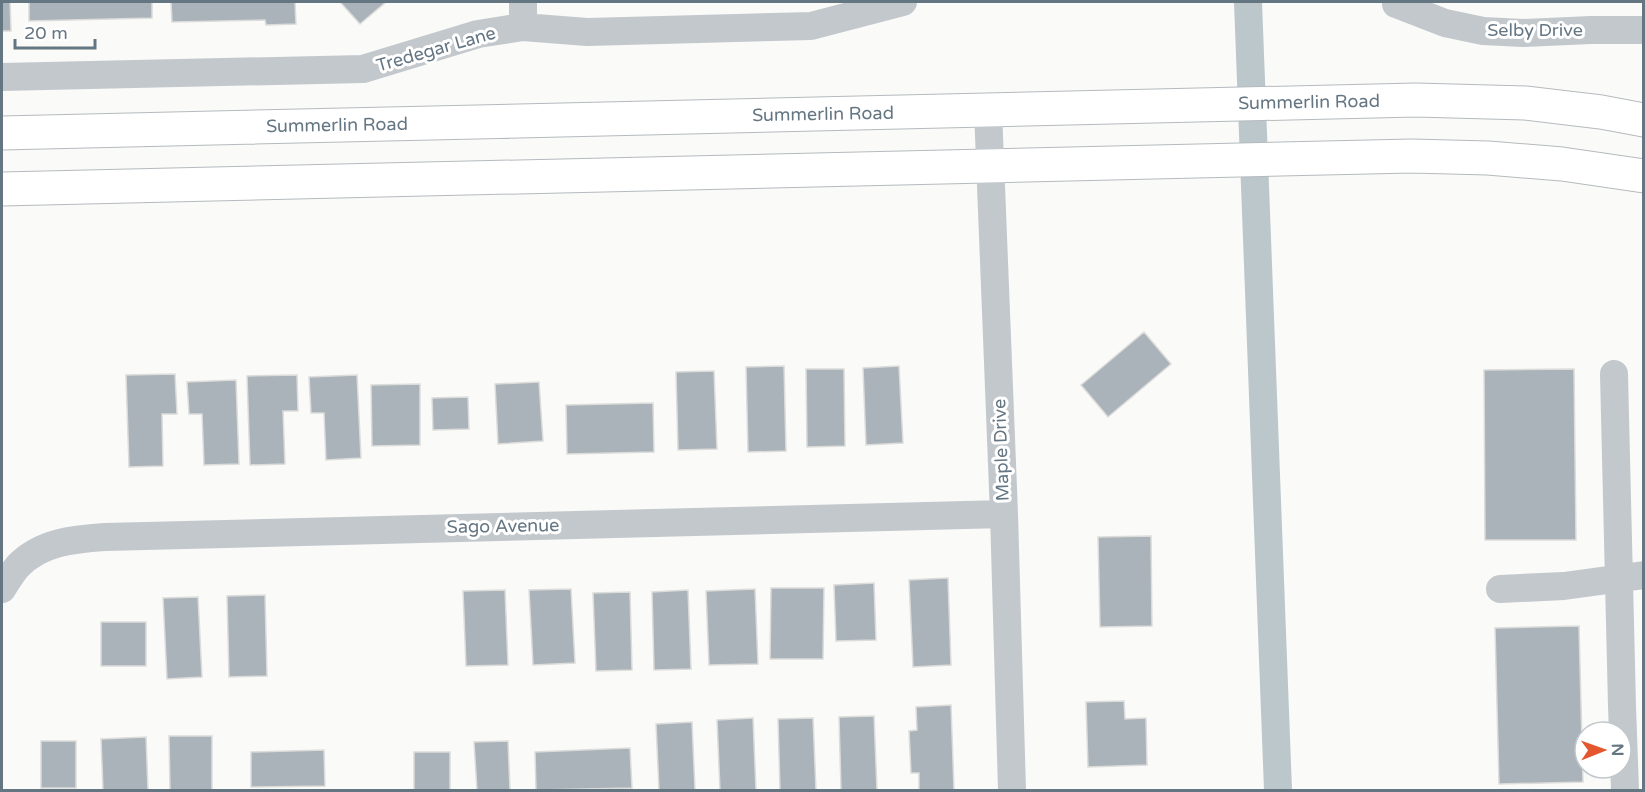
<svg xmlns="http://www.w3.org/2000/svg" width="1645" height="792" font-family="'Varela Round',sans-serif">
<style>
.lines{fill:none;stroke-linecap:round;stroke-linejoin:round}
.canal{stroke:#bbc7cb;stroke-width:28}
.building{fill:#aab3b9;stroke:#dcdcda;stroke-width:1.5}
.major-casing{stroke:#b5babe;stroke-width:35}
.minor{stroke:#c3c8cc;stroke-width:28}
.major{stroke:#fff;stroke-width:33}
.labels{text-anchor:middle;stroke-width:6;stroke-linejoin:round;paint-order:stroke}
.street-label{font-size:18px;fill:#657683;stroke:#fff}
</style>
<rect width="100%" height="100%" fill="#fafaf8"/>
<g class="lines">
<path class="canal" d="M1248,2l30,788"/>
</g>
<path class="building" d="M2,2h8l1,29h-9z
M29,2h123v16l-123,3z
M171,2h124l1,22 -30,1 -1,-5 -93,2z
M340,2h46l-26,22z
M1144,332l27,32 -63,53 -27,-32z
M784,366l2,85 -38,1 -2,-85z
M899,366l4,77 -37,2 -3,-77z
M806,369h38l1,77 -38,1z
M1574,369l2,171h-91l-1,-170z
M714,371l3,78 -39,1 -2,-78z
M175,374l2,40h-15l1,52 -34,1 -3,-92z
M297,375l1,36h-15l2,53 -35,1 -3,-89z
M357,375l4,83 -35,2 -2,-47h-13l-2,-36z
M236,380l3,84 -35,1 -2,-51h-13l-2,-32z
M539,382l4,59 -45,3 -3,-60z
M420,384v61l-48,1 -1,-61z
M468,397l1,32 -36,1 -1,-32z
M653,403l1,49 -87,2 -1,-49z
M1151,536l1,90 -52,1 -2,-90z
M948,578l3,87 -38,2 -4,-87z
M874,583l2,57 -40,1 -2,-56z
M771,588h53l-1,71h-53z
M571,589l4,74 -42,2 -4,-75z
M755,589l3,75 -49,1 -3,-74z
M505,590l3,75 -42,1 -3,-75z
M688,590l3,79 -37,1 -2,-78z
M630,592l2,78 -36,1 -3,-78z
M265,595l2,81 -38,1 -2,-81z
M198,597l4,80 -35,2 -4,-81z
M101,622h45v44h-45z
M1579,626l4,156 -84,2 -4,-156z
M1124,701l1,18 21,-1 1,47 -59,2 -2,-65z
M951,705l3,85h-35v-17h-8l-2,-42 8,-1 -1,-23z
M874,716l3,74h-36l-2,-73z
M753,718l3,72h-36l-3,-70z
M813,718l3,72h-36l-2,-71z
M692,722l3,68h-36l-3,-66z
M169,736h43v54h-42z
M146,737l2,53h-45l-2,-51z
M41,741h35v47h-35z
M508,741l2,49h-33l-3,-48z
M630,748l2,40 -96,2 -1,-38z
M324,750l1,36 -74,1v-35z
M414,752h36v38h-36z"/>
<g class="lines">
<defs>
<path id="major" d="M2,133l1414,-33 109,3 76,9 43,8
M2,189l1410,-33 76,2 74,6 82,12"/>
</defs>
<use href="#major" class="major-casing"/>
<path class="minor" d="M523,2v25
M1396,4l49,19 38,8 40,2 68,-3h53
M2,77l361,-8 115,-35 45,-7 64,5 224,-6 92,-24
M988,110l16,404 8,276
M1614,374l8,332 3,84
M2,589c5,-8 10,-16 16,-23 23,-24 56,-27 87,-29l899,-23
M1500,589l64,-3 80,-11"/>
<use href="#major" class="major"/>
</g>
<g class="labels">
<g class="street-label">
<text x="1535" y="36">Selby Drive</text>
<text transform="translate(436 49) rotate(-16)" y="6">Tredegar Lane</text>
<text transform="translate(1309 102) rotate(-1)" y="6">Summerlin Road</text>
<text transform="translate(823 114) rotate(-1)" y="6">Summerlin Road</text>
<text transform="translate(337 125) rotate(-1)" y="6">Summerlin Road</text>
<text transform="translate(1001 450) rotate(-92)" y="6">Maple Drive</text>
<text transform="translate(503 526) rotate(-1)" y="6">Sago Avenue</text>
</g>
</g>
<rect width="1645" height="792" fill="none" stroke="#657683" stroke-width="6"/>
<g transform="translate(1603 750) rotate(89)"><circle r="28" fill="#ffffff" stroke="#c1c8cd" stroke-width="1.5"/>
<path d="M0-4.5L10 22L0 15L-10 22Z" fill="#e4572e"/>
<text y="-9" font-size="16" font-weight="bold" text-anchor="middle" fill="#657683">N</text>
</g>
<path d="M15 39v9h80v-9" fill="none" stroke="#657683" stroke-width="3"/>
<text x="24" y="39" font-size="18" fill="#657683" stroke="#ffffff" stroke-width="4.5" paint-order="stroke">20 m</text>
</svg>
